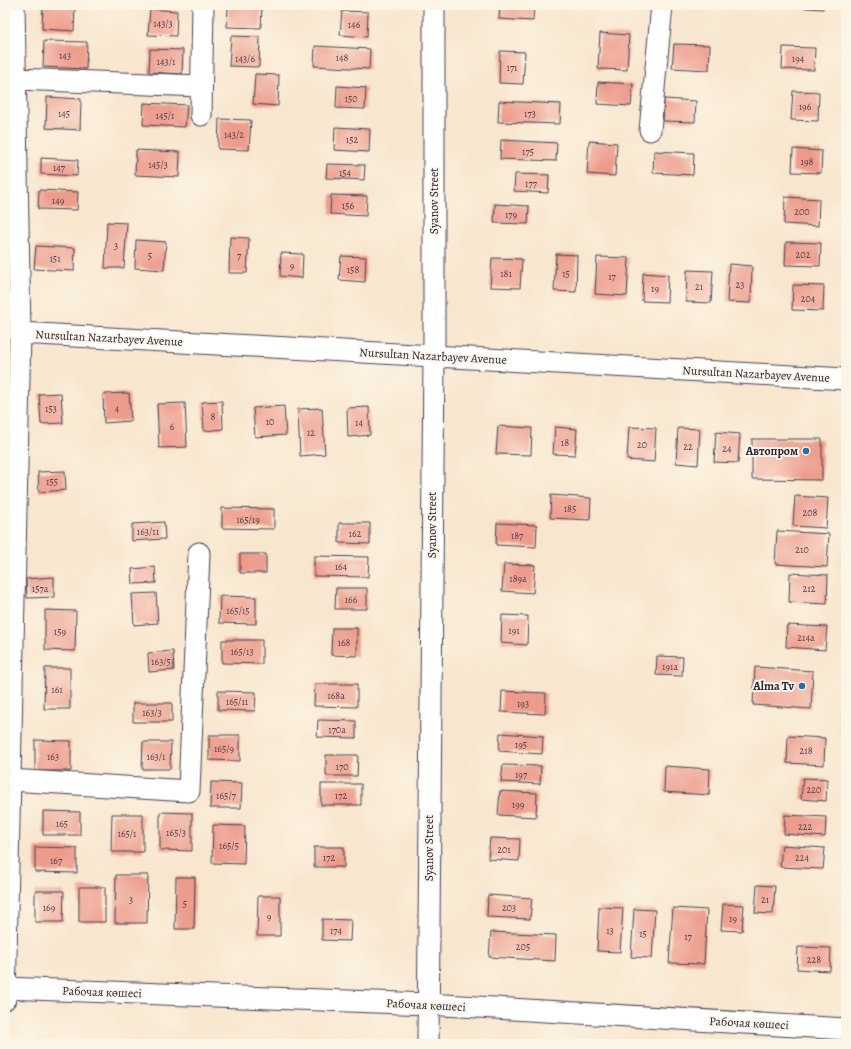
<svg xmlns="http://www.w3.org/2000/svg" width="851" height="1049" font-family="Alegreya,serif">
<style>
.building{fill:#ed9c8c}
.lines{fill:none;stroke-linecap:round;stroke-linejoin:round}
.minor-casing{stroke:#423f51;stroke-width:23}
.minor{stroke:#fff;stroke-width:21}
.poi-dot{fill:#1f6fb2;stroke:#fcf5e5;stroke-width:1.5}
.labels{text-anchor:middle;stroke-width:4;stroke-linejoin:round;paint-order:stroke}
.number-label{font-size:10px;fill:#55404f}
.street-label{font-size:12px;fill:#22223b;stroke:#fcf5e5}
.poi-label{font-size:12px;font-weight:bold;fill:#22223b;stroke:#fcf5e5;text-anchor:end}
</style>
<rect width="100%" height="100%" fill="#fcf5e5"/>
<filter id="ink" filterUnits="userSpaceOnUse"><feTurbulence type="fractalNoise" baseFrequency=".025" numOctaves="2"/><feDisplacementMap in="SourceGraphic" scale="8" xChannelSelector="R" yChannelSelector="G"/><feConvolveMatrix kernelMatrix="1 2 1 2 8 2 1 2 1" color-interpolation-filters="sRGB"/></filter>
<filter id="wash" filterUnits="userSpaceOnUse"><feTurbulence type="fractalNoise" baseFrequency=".012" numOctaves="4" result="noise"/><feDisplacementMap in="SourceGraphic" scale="16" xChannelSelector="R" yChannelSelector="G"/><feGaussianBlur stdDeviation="0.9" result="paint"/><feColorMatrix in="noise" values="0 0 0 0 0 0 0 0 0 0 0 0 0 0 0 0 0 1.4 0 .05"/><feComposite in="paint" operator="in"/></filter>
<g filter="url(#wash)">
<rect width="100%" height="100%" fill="#f8e6ce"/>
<g id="blocks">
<path class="building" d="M43,5h32l-1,26 -32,-2z
M228,5h34l-1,23 -34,-1z
M500,5h34l-1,16 -34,-2z
M792,5h31v4l-31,-2z
M150,9l27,2 -1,25 -28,-1z
M342,11l26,1 -1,25 -27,-2z
M600,33l29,2 -2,35 -29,-1z
M231,36l29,1 -1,30 -30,-1z
M44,41l43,1 -1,27 -43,-2z
M674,44l36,1 -1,25 -37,-2z
M315,46l55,3 -1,20 -55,-3z
M783,47l32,1 -1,22 -32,-1z
M150,49l33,1 -1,24 -33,-2z
M500,51l25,1 -2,32 -24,-1z
M255,74l24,1 -1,31 -25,-2z
M598,82l35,2 -2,22 -34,-2z
M337,86l29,2 -1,21 -29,-1z
M793,91l26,1 -1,29 -27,-1z
M47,97l34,2 -1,31 -34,-2z
M664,99l32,2 -1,21 -32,-1z
M499,101l62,3 -1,20 -62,-2z
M144,103l43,2 -2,22 -42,-2z
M219,119l32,1 -2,30 -31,-1z
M335,127l35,2 -1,23 -35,-2z
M501,140l56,3 -1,18 -56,-2z
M589,141l28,2 -2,33 -28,-2z
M793,149l29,2 -1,22 -29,-1z
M136,150l44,2 -1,25 -44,-2z
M654,151l40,2 -1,22 -40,-2z
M41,158l37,2 -1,16 -36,-2z
M327,164l38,1 -1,15 -38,-2z
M515,174l34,1 -1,18 -34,-2z
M39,190l39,2 -1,18 -39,-1z
M331,195l36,1 -1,20 -36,-2z
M785,197l34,2 -1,27 -34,-2z
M495,204l34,2 -1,18 -34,-1z
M107,222l20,1 -3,45h-19z
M230,237l19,1 -2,35h-18z
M136,240l30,2 -2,28 -29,-2z
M786,242l35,1 -1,23 -35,-1z
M36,246l39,2 -1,23 -40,-2z
M281,253l22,1 -1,24 -22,-2z
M556,254l21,1 -1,37 -22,-1z
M341,256l25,1 -1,25 -26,-2z
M597,257l32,1 -2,38 -32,-2z
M492,258l30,1 -2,29 -30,-1z
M729,264l23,2 -1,37 -24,-1z
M687,270l26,1 -2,32 -25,-1z
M643,273l25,2 -1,27 -25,-1z
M793,285l31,1 -1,25 -31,-1z
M61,393l2,30 -22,1 -2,-30z
M129,393l2,28 -27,2 -1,-29z
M222,401l1,28 -19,2 -2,-29z
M185,403l2,44 -28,1 -2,-44z
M284,406l2,29 -31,2 -2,-29z
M369,407l1,28 -22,2 -1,-29z
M322,408l3,46 -25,2 -2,-47z
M498,426l34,2 -1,27 -35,-1z
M555,427l22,2 -2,26 -22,-1z
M629,427l27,1 -2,34 -27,-2z
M678,428l22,1 -2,36 -22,-2z
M716,432l24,2 -2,29 -24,-1z
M752,439h70v41l-70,-1z
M65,471l1,19 -27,2 -1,-20z
M551,495l40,3 -1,22 -40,-2z
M795,496l33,2 -2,30 -33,-2z
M222,508l52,1v20l-52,-1z
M164,522l1,17 -33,2v-17z
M339,523h31v21l-31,-1z
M497,523l40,2 -1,22 -40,-2z
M777,531l52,3 -2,33 -52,-3z
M240,554h26v19h-26z
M314,556l55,1 -1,20 -54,-1z
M504,564l31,1 -2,28 -31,-2z
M155,567l1,16 -23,1 -1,-15z
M790,573l38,2 -1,29 -38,-2z
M54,577v20l-27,1 -1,-19z
M336,588h31v21h-32z
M156,593l2,30 -24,2 -2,-31z
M220,596l36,1v27l-37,-1z
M45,610l31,1 -1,40 -30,-1z
M502,615l26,1 -1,29 -26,-2z
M787,625l40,2 -2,23 -39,-3z
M332,628h25v28l-26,-1z
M222,640h40v24l-40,-1z
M173,651l1,19 -25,2 -1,-19z
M657,656l26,1 -1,19 -26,-1z
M755,667l58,4 -2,38 -58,-4z
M45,668h25v41h-26z
M315,684h42v23l-43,-1z
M218,691l38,1 -1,19 -37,-1z
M502,691l44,2 -1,21 -44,-2z
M133,703h39v19h-39z
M318,720l38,1v17l-39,-1z
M500,733l43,3 -1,18 -43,-3z
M209,735h31v26l-31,-1z
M788,736l37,2 -1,27 -37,-2z
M35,740l36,1v30h-36z
M143,742h28l-1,27h-28z
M326,755h32l-1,21h-31z
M503,765l38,1 -1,18 -39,-2z
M665,766l45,3 -1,26 -45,-3z
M803,778l24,1 -1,22 -25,-2z
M211,782l31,1 -1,25h-31z
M321,784h40v21h-40z
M500,791l37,2 -1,24 -38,-2z
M43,811l37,1v23h-37z
M160,812l32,1v38l-32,-1z
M112,814h31v38h-32z
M785,815l41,2 -1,20 -41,-3z
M213,825l32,1 -1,38 -32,-1z
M490,838l30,1 -1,22 -31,-2z
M782,845l43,3 -2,21 -43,-2z
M35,847l42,1v25l-42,-1z
M314,847h30v20h-30z
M116,875h32l-1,48h-32z
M176,877h19l-1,52h-19z
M757,885l18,1 -2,28 -18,-1z
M79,887h26v35h-26z
M35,891h29l-1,31h-28z
M488,895l44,3 -2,21 -43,-2z
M258,896h22v40h-23z
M723,904l21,1 -2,26 -21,-1z
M599,907l24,1 -3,44 -23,-1z
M673,908l34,2 -3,54 -35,-1z
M634,909l21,1 -3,48 -21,-1z
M322,919l29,1 -1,21 -28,-1z
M491,932l65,3 -1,26 -66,-4z
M798,947l33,1 -1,23 -33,-2z"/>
</g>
</g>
<g filter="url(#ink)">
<use href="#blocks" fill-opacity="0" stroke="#423f51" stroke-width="1"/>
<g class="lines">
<defs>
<path id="minor" d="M15,79l186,7
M201,115l2,-110
M650,130l12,-125
M20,333l826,46
M10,780l179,11 10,-238
M5,988l423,16 418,25
M5,999l15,-666 -6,-328
M428,1044l6,-688v-351"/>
</defs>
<use href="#minor" class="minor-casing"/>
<use href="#minor" class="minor"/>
</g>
</g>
<g class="poi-dot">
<circle cx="806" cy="451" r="4"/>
<circle cx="802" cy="686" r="4"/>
</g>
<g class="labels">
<g class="number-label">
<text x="163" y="27">143/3</text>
<text x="354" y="28">146</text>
<text x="65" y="59">143</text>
<text x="342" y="61">148</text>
<text x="245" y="62">143/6</text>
<text x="798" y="62">194</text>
<text x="166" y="65">143/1</text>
<text x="512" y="71">171</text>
<text x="351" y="102">150</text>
<text x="805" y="110">196</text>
<text x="64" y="117">145</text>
<text x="530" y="117">173</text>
<text x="165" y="119">145/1</text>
<text x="234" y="138">143/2</text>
<text x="352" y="143">152</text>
<text x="528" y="155">175</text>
<text x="807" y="165">198</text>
<text x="158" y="168">145/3</text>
<text x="59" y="171">147</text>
<text x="345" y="176">154</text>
<text x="531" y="187">177</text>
<text x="58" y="204">149</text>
<text x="348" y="209">156</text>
<text x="802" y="215">200</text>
<text x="511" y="218">179</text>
<text x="116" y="249">3</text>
<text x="803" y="258">202</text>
<text x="150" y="259">5</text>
<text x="239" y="259">7</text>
<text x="55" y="262">151</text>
<text x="292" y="269">9</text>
<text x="353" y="273">158</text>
<text x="506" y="277">181</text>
<text x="566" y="277">15</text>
<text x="612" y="280">17</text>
<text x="740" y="288">23</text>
<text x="699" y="290">21</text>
<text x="655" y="292">19</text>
<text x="808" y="302">204</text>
<text x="51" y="412">153</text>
<text x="117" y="412">4</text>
<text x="213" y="420">8</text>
<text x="270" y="425">10</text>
<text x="359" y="426">14</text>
<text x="172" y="430">6</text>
<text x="311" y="436">12</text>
<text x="565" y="446">18</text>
<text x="642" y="448">20</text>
<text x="688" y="450">22</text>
<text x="727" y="452">24</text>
<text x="52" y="485">155</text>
<text x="570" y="512">185</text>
<text x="810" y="516">208</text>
<text x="248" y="523">165/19</text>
<text x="148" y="535">163/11</text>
<text x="355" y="537">162</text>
<text x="517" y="539">187</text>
<text x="802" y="553">210</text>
<text x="341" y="570">164</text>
<text x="518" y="582">189а</text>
<text x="40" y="592">157а</text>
<text x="809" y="592">212</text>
<text x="351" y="603">166</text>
<text x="238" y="614">165/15</text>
<text x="514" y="634">191</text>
<text x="60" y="635">159</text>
<text x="806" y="641">214а</text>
<text x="344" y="646">168</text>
<text x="242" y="655">165/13</text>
<text x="161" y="665">163/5</text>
<text x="670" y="670">191а</text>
<text x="57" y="693">161</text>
<text x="336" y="699">168а</text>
<text x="237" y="705">165/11</text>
<text x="523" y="707">193</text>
<text x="152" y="716">163/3</text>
<text x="337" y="733">170а</text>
<text x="521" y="748">195</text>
<text x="224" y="752">165/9</text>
<text x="806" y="754">218</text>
<text x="53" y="760">163</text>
<text x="156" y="760">163/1</text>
<text x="342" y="770">170</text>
<text x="521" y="778">197</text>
<text x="814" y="793">220</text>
<text x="226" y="799">165/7</text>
<text x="341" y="799">172</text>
<text x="518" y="808">199</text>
<text x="62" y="827">165</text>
<text x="805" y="830">222</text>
<text x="176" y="836">165/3</text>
<text x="127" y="837">165/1</text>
<text x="229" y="849">165/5</text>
<text x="504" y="853">201</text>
<text x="329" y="861">172</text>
<text x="802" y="861">224</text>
<text x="56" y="864">167</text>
<text x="131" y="903">3</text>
<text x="765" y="903">21</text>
<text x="185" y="907">5</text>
<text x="49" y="911">169</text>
<text x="509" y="911">203</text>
<text x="269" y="920">9</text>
<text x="733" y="922">19</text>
<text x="336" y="934">174</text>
<text x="610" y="934">13</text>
<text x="643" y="937">15</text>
<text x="688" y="940">17</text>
<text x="523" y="950">205</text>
<text x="814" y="963">228</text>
</g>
<g class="street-label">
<text transform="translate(434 201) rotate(-90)" y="4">Syanov Street</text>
<text transform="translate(109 338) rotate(3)" y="4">Nursultan Nazarbayev Avenue</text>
<text transform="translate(433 356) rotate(3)" y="4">Nursultan Nazarbayev Avenue</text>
<text transform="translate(756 374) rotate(3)" y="4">Nursultan Nazarbayev Avenue</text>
<text transform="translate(432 525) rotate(-90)" y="4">Syanov Street</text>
<text transform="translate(429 848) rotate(-90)" y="4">Syanov Street</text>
<text transform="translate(102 992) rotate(2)" y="4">Рабочая көшесі</text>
<text transform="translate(426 1005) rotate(3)" y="4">Рабочая көшесі</text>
<text transform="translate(749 1023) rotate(3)" y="4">Рабочая көшесі</text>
</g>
<g class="poi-label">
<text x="798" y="455">Автопром</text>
<text x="794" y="690">Alma Tv</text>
</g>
</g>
<rect width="851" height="1049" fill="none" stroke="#fcf5e5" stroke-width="20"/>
</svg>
